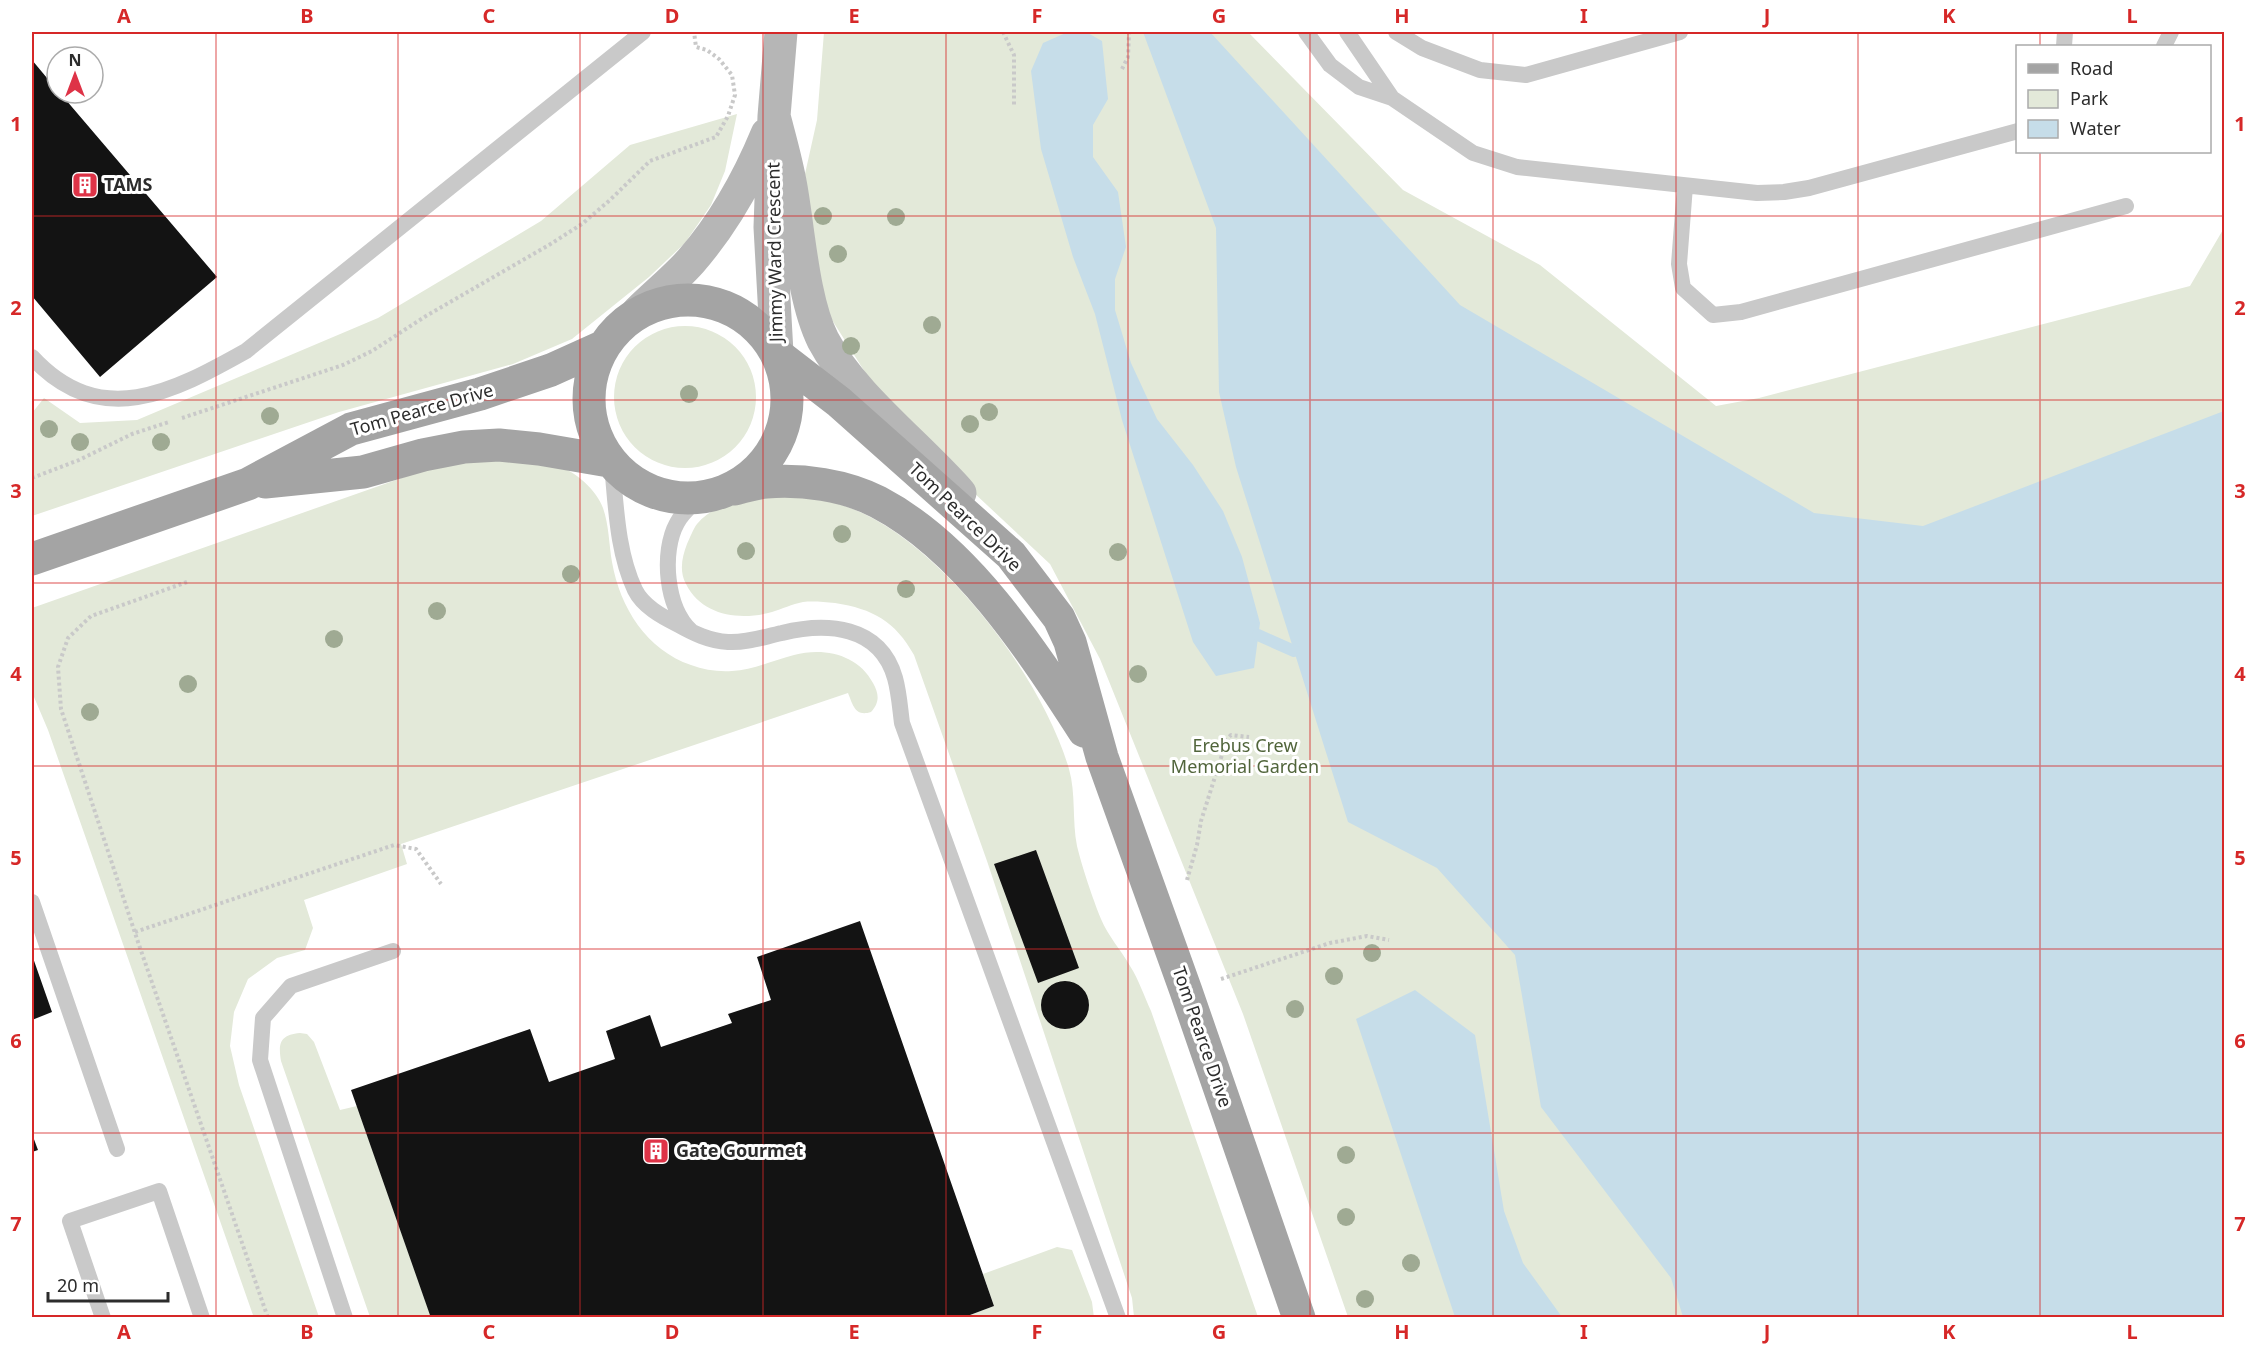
<svg xmlns="http://www.w3.org/2000/svg" width="2256" height="1349" font-family="'Noto Sans',sans-serif">
<style>
.green{fill:#e3e9d9}
.water{fill:#c6dde9}
.lines{fill:none;stroke-linecap:round;stroke-linejoin:round}
.stream{stroke:#c6dde9;stroke-width:12}
.building{fill:#131313}
.path{stroke:#c9c9c9;stroke-width:4;stroke-dasharray:3 3;stroke-linecap:butt}
.lane{stroke:#c9c9c9;stroke-width:16}
.secondary{stroke:#b6b6b6;stroke-width:33}
.primary{stroke:#a4a4a4;stroke-width:33}
.tree{fill:#9faa93}
.grid{fill:none;stroke:#d62828;stroke-width:1.5;stroke-opacity:0.55}
.labels{text-anchor:middle;stroke-width:6;stroke-linejoin:round;paint-order:stroke}
.poi-label{font-size:18px;font-weight:bold;fill:#2c2c2c;stroke:#fff;text-anchor:start}
.street-label{font-size:18px;fill:#2c2c2c;stroke:#fff}
.park-label{font-size:18px;fill:#51653b;stroke:#fff}
.neatline{fill:none;stroke:#d62828;stroke-width:2}
.grid-label{font-size:20px;text-anchor:middle;font-weight:bold;fill:#d62828}
</style>
<rect width="100%" height="100%" fill="#fff"/>
<path class="green" d="M824,32h424l155,158 137,75 176,141 43,-8 431,-112 34,-58v1089h-876l-105,-303 -143,-355 -50,-95 -156,-146 -67,-106 -17,-67 -5,-71 12,-54z
M737,114l-12,57 -14,34 -26,38 -36,34 -77,62 -59,25 -174,48 -307,104v-103l12,-15 36,25 57,-3 241,-102 163,-97 89,-76z
M614 397a71 71 0 1 1 142 0a71 71 0 1 1-142 0Z
M485,460c23,2 50,1 72,6 19,5 40,25 46,42 6,17 6,37 9,54 8,46 35,88 79,103 13,5 28,7 41,6 21,-1 42,-11 62,-16 29,-8 64,-1 79,28 6,11 7,19 -2,29 -16,5 -18,-7 -23,-19l-447,151 6,20 -103,36 9,28 -8,22 -28,8 -29,21 -14,33 -4,34 9,39 80,232 -65,1 -206,-588 -14,-33 -2,1v-90l381,-134 27,-7z
M791,495c20,3 42,6 62,14 89,35 190,169 216,260 7,24 3,52 8,77 5,21 16,53 24,73 7,17 20,31 29,47 9,14 14,30 21,45l107,306h-124l-2,-19 -145,-437 -73,-206c-19,-34 -41,-46 -79,-52 -11,-1 -22,-2 -32,-1 -11,2 -21,7 -31,10 -32,9 -70,4 -86,-28 -7,-13 -4,-27 1,-40 3,-6 6,-15 10,-20 21,-26 63,-25 94,-29z
M300,1033l7,1 7,8 26,68 17,-4 74,211h-61l-89,-256c-3,-18 -1,-26 19,-28z
M1057,1247l15,3 20,52 2,16h-132l32,-12 -11,-32z"/>
<path class="water" d="M1068,32h18l16,9 6,58 -15,26v32l25,35 8,55 -11,32v31l16,53 26,56 36,46 30,46 19,46 18,66 -6,45 -38,8 -23,-34 -71,-222 -27,-106 -22,-57 -32,-108 -10,-78 12,-28z
M1143,32h67l250,273 354,208 109,13 301,-115v906h-541l-12,-39 -130,-171 -26,-152 -78,-87 -89,-46 -112,-355 -17,-75 -3,-164z
M1415,990l60,45 29,176 19,52 39,54h-107l-99,-298z"/>
<g class="lines">
<path class="stream" d="M1258,635l36,16"/>
</g>
<path class="building" d="M32,60l25,30v3h3l157,184 -117,100 -68,-81z
M1036,850l43,118 -41,15 -44,-119z
M860,921l134,385 -32,12h-531l-80,-228 179,-61 19,53 66,-23 -9,-28 44,-16 11,32 71,-24 -4,-9 43,-14 -14,-43z
M32,955l20,57 -20,8z
M1041 1005a24 24 0 1 1 48 0a24 24 0 1 1-48 0Z
M32,1134l6,16 -6,2z"/>
<g class="lines">
<path class="path" d="M1003,32l11,23v50
M1122,69l6,-12 1,-25
M182,418l161,-53 29,-14 54,-35 123,-71 33,-21 28,-24 40,-39 66,-24 12,-21 7,-21 -3,-20 -13,-16 -12,-9 -11,-3 -2,-15
M32,478l47,-18 53,-26 37,-12
M187,582l-96,34 -23,22 -10,29 3,42 77,233 130,376
M1187,880l10,-35 4,-24 26,-82 4,-4 18,2
M135,932l259,-87 22,4 25,35
M1221,979l109,-36 37,-7 22,4"/>
<path class="lane" d="M1306,32l24,33 29,22 33,11 81,55 44,14 240,26 27,-1 25,-4 209,-57
M1347,32l45,66
M1396,32l26,16 58,22 46,5 154,-43
M2064,46l1,-14
M2164,46l7,-14
M1685,186l-6,78 4,24 30,27 28,-3 385,-106
M32,357c68,74 141,35 214,-6l397,-319
M612,465c4,40 5,87 23,125 8,16 26,26 42,34 16,9 32,17 51,18 19,1 35,-5 54,-9 44,-11 98,-8 113,45 4,14 5,30 7,45l216,595
M691,631c-25,-23 -30,-79 -14,-108 5,-10 14,-17 22,-25
M32,902l85,247
M103,1318l-33,-97 89,-30 43,127
M345,1318l-85,-258 3,-42 28,-32 102,-35"/>
<path class="secondary" d="M774,116c6,23 13,47 17,71 8,45 12,113 32,153 29,55 95,105 137,153
M638,312c17,-17 37,-33 53,-51 33,-38 57,-81 76,-127
M777,353l-7,-126 4,-111 7,-84"/>
<path class="primary" d="M589 399a99 99 0 1 1 198 0a99 99 0 1 1-198 0Z
M778,355l61,47 172,153 48,63 11,24 32,115 84,234 113,327
M265,482l98,-10 60,-17 41,-8 35,-2 40,4 70,12
M735,489c10,-3 21,-6 31,-7 36,-3 79,3 112,20 88,46 153,147 206,229
M32,559l216,-75 103,-55 129,-35 71,-24 51,-23"/>
</g>
<g class="tree">
<circle cx="823" cy="216" r="9"/>
<circle cx="896" cy="217" r="9"/>
<circle cx="838" cy="254" r="9"/>
<circle cx="932" cy="325" r="9"/>
<circle cx="851" cy="346" r="9"/>
<circle cx="689" cy="394" r="9"/>
<circle cx="989" cy="412" r="9"/>
<circle cx="270" cy="416" r="9"/>
<circle cx="970" cy="424" r="9"/>
<circle cx="49" cy="429" r="9"/>
<circle cx="80" cy="442" r="9"/>
<circle cx="161" cy="442" r="9"/>
<circle cx="842" cy="534" r="9"/>
<circle cx="746" cy="551" r="9"/>
<circle cx="1118" cy="552" r="9"/>
<circle cx="571" cy="574" r="9"/>
<circle cx="906" cy="589" r="9"/>
<circle cx="437" cy="611" r="9"/>
<circle cx="334" cy="639" r="9"/>
<circle cx="1138" cy="674" r="9"/>
<circle cx="188" cy="684" r="9"/>
<circle cx="90" cy="712" r="9"/>
<circle cx="1372" cy="953" r="9"/>
<circle cx="1334" cy="976" r="9"/>
<circle cx="1295" cy="1009" r="9"/>
<circle cx="1346" cy="1155" r="9"/>
<circle cx="1346" cy="1217" r="9"/>
<circle cx="1411" cy="1263" r="9"/>
<circle cx="1365" cy="1299" r="9"/>
</g>
<path class="grid" d="M216,32v1286M398,32v1286M580,32v1286M763,32v1286M946,32v1286M1128,32v1286M1310,32v1286M1493,32v1286M1676,32v1286M1858,32v1286M2040,32v14M2040,152v1166M32,216h2192M32,400h2192M32,583h2192M32,766h2192M32,949h2192M32,1133h2192"/>
<defs>
<symbol id="building-square" viewBox="-11 -11 22 22"><rect x="-9" y="-9" width="18" height="18" rx="4" fill="#de3347" stroke="#fff"/><path d="M-4-6H4V6H1V3H-1V6H-4ZM-2.5-4.3h1.7v1.8h-1.7ZM.8-4.3h1.7v1.8H.8ZM-2.5-1h1.7V.8h-1.7ZM.8-1h1.7V.8H.8Z" fill="#fff"/></symbol>
</defs>
<g fill-rule="evenodd">
<use href="#building-square" x="70" y="170" width="30" height="30"/>
<use href="#building-square" x="641" y="1136" width="30" height="30"/>
</g>
<g class="labels">
<g class="poi-label">
<text x="104" y="191">TAMS</text>
<text x="676" y="1157">Gate Gourmet</text>
</g>
<g class="street-label">
<text transform="translate(775 252) rotate(-91)" y="6">Jimmy Ward Crescent</text>
<text transform="translate(422 410) rotate(-16)" y="6">Tom Pearce Drive</text>
<text transform="translate(965 517) rotate(44)" y="6">Tom Pearce Drive</text>
<text transform="translate(1202 1037) rotate(71)" y="6">Tom Pearce Drive</text>
</g>
<g class="park-label">
<text x="1245" y="752">Erebus Crew<tspan x="1245" dy="21">Memorial Garden</tspan></text>
</g>
</g>
<rect width="2256" height="1349" fill="none" stroke="#ffffff" stroke-width="66"/>
<rect x="2016" y="45" width="195" height="108" fill="#ffffff" stroke="#ababab" stroke-width="1.5"/>
<rect x="2028" y="64" width="30" height="9" fill="#a4a4a4" stroke="#ababab" stroke-width="1.5"/>
<text x="2070" y="75" font-size="18" fill="#2c2c2c">Road</text>
<rect x="2028" y="90" width="30" height="18" fill="#e3e9d9" stroke="#ababab" stroke-width="1.5"/>
<text x="2070" y="105" font-size="18" fill="#2c2c2c">Park</text>
<rect x="2028" y="120" width="30" height="18" fill="#c6dde9" stroke="#ababab" stroke-width="1.5"/>
<text x="2070" y="135" font-size="18" fill="#2c2c2c">Water</text>
<g transform="translate(75 75)"><circle r="28" fill="#ffffff" stroke="#ababab" stroke-width="1.5"/>
<path d="M0-4.5L10 22L0 15L-10 22Z" fill="#de3347"/>
<text y="-9" font-size="16" font-weight="bold" text-anchor="middle" fill="#2c2c2c">N</text>
</g>
<path d="M48 1292v9h120v-9" fill="none" stroke="#2c2c2c" stroke-width="3"/>
<text x="57" y="1292" font-size="18" fill="#2c2c2c" stroke="#ffffff" stroke-width="4.5" paint-order="stroke">20 m</text>
<rect x="33" y="33" width="2190" height="1283" class="neatline"/>
<g class="grid-label">
<text x="124" y="23">A</text>
<text x="307" y="23">B</text>
<text x="489" y="23">C</text>
<text x="672" y="23">D</text>
<text x="854" y="23">E</text>
<text x="1037" y="23">F</text>
<text x="1219" y="23">G</text>
<text x="1402" y="23">H</text>
<text x="1584" y="23">I</text>
<text x="1767" y="23">J</text>
<text x="1949" y="23">K</text>
<text x="2132" y="23">L</text>
<text x="16" y="131">1</text>
<text x="2240" y="131">1</text>
<text x="16" y="315">2</text>
<text x="2240" y="315">2</text>
<text x="16" y="498">3</text>
<text x="2240" y="498">3</text>
<text x="16" y="681">4</text>
<text x="2240" y="681">4</text>
<text x="16" y="865">5</text>
<text x="2240" y="865">5</text>
<text x="16" y="1048">6</text>
<text x="2240" y="1048">6</text>
<text x="16" y="1231">7</text>
<text x="2240" y="1231">7</text>
<text x="124" y="1339">A</text>
<text x="307" y="1339">B</text>
<text x="489" y="1339">C</text>
<text x="672" y="1339">D</text>
<text x="854" y="1339">E</text>
<text x="1037" y="1339">F</text>
<text x="1219" y="1339">G</text>
<text x="1402" y="1339">H</text>
<text x="1584" y="1339">I</text>
<text x="1767" y="1339">J</text>
<text x="1949" y="1339">K</text>
<text x="2132" y="1339">L</text>
</g>
</svg>
